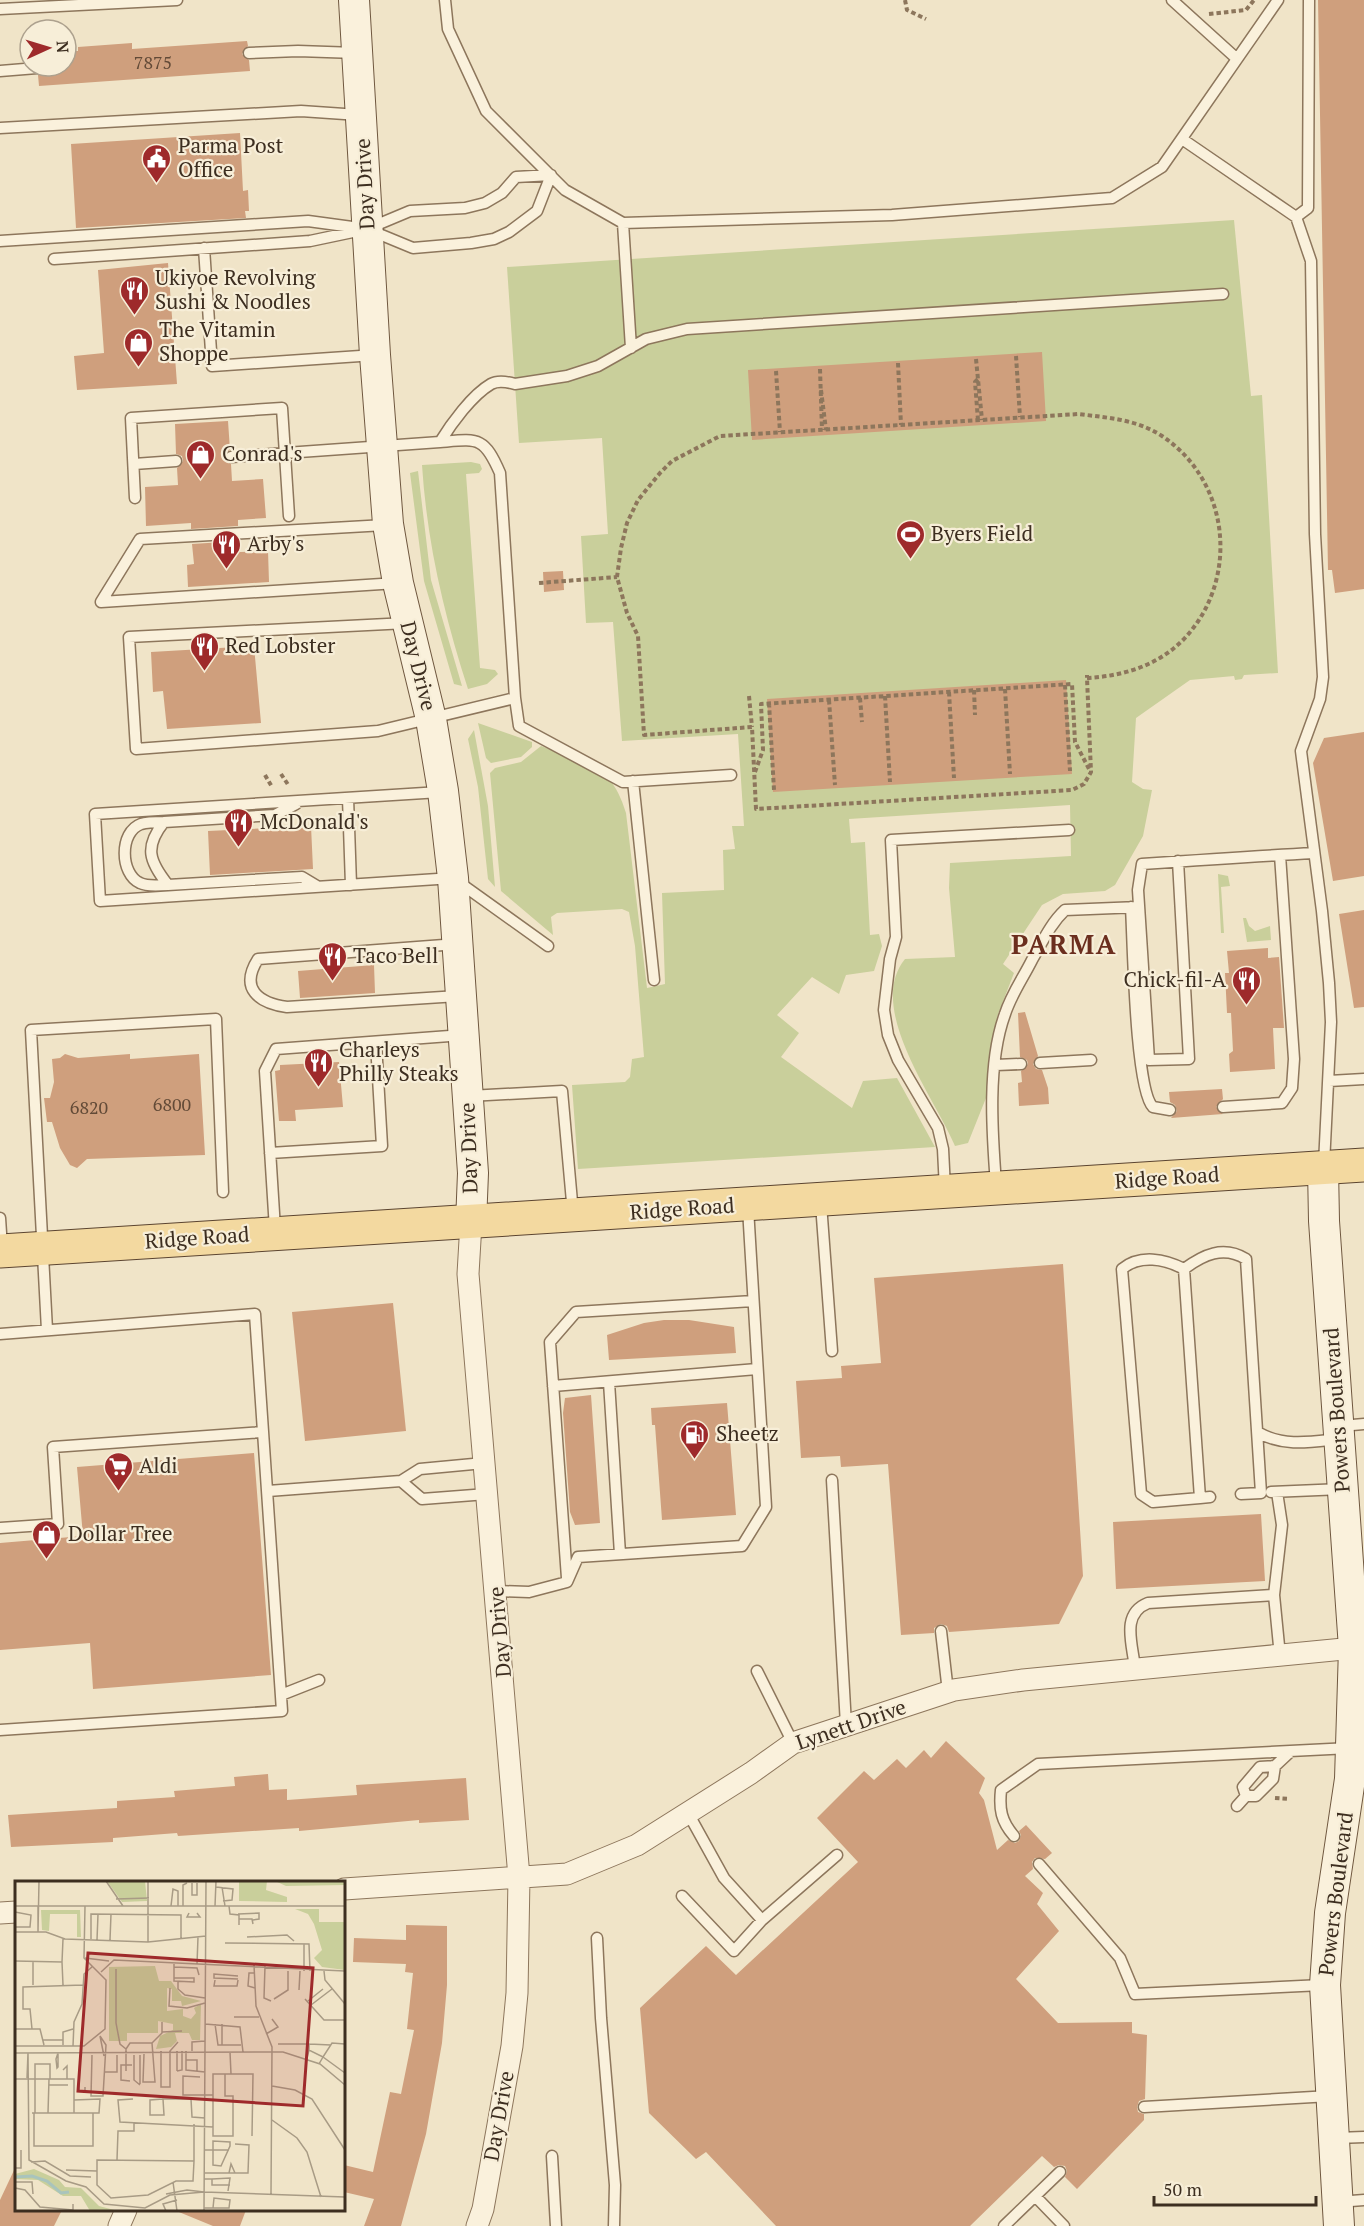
<svg xmlns="http://www.w3.org/2000/svg" width="1364" height="2226" font-family="'PT Serif',serif">
<style>
.green{fill:#c9cf9b}
.building{fill:#cf9f7d}
.lines{fill:none;stroke-linecap:round;stroke-linejoin:round}
.lane-casing{stroke:#8d765c;stroke-width:13}
.street-casing{stroke:#8d765c;stroke-width:23}
.secondary-casing{stroke:#6f573f;stroke-width:32}
.primary-casing{stroke:#5b4430;stroke-width:35}
.path{stroke:#8d765c;stroke-width:4;stroke-dasharray:4.5 3;stroke-linecap:butt}
.lane{stroke:#faf1dc;stroke-width:10}
.street{stroke:#faf1dc;stroke-width:21}
.secondary{stroke:#faf1dc;stroke-width:30}
.primary{stroke:#f3d9a0;stroke-width:33}
.labels{text-anchor:middle;stroke-width:4.5;stroke-linejoin:round;paint-order:stroke}
.number-label{font-size:18px;fill:#624a37}
.poi-label{font-size:21px;fill:#3d2e20;stroke:#f7eed8;text-anchor:start}
.street-label{font-size:21px;fill:#3d2e20;stroke:#f7eed8}
.district-label{font-size:27px;font-weight:bold;letter-spacing:1.5px;fill:#6b2e1e;stroke:#f7eed8}
.inset-river{fill:none;stroke:#a9c4bc;stroke-width:3}
.inset-road{fill:none;stroke:#a89b85;stroke-width:1.5}
.view{fill:#9e2a2b;fill-opacity:0.15;stroke:#9e2a2b;stroke-width:3}
.inset-edge{fill:none;stroke:#3d2e20;stroke-width:3}
</style>
<rect width="100%" height="100%" fill="#f0e4c8"/>
<path class="green" d="M1234,220l17,176 11,-1 16,278 -34,2 -2,4 -7,1 -1,-4 -44,4 -54,38 -4,64 11,7 9,1 -9,46 -28,49 -10,6 -42,3 -21,11 -39,59 11,9 -17,44 -11,81 -18,45 -13,3c-20,-48 -90,-138 -50,-187l50,-2 -6,-69 1,-25 121,-7 -1,-51 -221,14 2,24 14,-1 5,93 9,-1 3,12 -8,25 -28,4 -7,19 -27,-17 -35,38 22,18 -18,24 71,51 11,-27 34,-3 38,69 -357,22 -6,-84 53,-3 5,-5 2,-18 12,-2 -9,-111 -6,-34 -7,-3 -65,4 -6,4 2,18 -52,-44 -11,-118 5,-5 26,-6 20,-16c45,17 70,17 85,67l21,175 18,-4 -3,-91 62,-3 -1,-40 12,-1 -3,-23h12l-6,-92 -116,7 -9,-119 -27,1 -5,-87 27,-2 -6,-96 -83,5 -12,-176z
M471,462l9,2 2,5 -3,4 -13,1 14,194 15,2 3,4 -11,10 -19,5c-24,-74 -41,-146 -46,-224z
M418,471l13,109 31,106 -8,-2 -30,-103 -14,-108z
M478,723l54,19v5l-11,10 -30,6 -5,-5z
M474,730l14,76 7,81 -7,-8 -10,-92 -10,-48z
M1218,874l10,2 2,10 -9,1 3,46h-3z
M1243,918h3l3,8 6,5 15,-5 1,14 -24,2z"/>
<path class="building" d="M1318,0h46v589l-29,4 -3,-23h-4z
M247,41l1,5 -6,8 7,6 1,11 -211,15 -1,-11 5,-3 1,-6h22v-15h12v-4l54,-4v6z
M240,133l3,58 5,-1 1,21h-4l1,7 -170,10 -5,-84z
M168,263l9,121 -100,6 -3,-34 30,-3 -6,-83z
M1042,352l4,69 -294,19 -4,-70z
M228,421l2,29 -5,3 -1,5 7,6 1,17 31,-2 3,39 -28,2v6l-47,3v-6l-45,3 -1,-39 33,-2 -1,-17 6,-7 -1,-5 -6,-2 -1,-30z
M239,541l1,11 28,-1 1,31 -81,5 -1,-22 7,-1 -2,-20z
M563,571l1,19 -20,2 -1,-20z
M254,646l7,77 -94,6 -4,-38 -10,1 -2,-40z
M1066,680l6,94 -299,18 -6,-93z
M1364,732v144l-31,5 -20,-118 11,-25z
M311,826l2,43 -103,6 -2,-44z
M1364,910v97l-10,1 -15,-94z
M1268,948v10l11,-1 5,71h-11l2,41 -45,3 -1,-18 4,-3 -2,-38h-4l-2,-40h4l-2,-22z
M374,965l1,28 -75,5 -2,-27z
M1025,1012l13,44 -5,8 3,5 6,1 6,18 1,16 -30,2 -1,-23 4,-1 -1,-11 7,-7 -1,-4 -7,-3 -2,-44z
M65,1054l13,4 52,-4v5l69,-5 6,101 -118,4 -10,9 -7,-3 -10,-17 -8,-26h-5l-3,-24h6l4,-16 -2,-23 8,-1z
M339,1062l4,45 -48,3 1,11h-17l-4,-50 5,-1v-5z
M1222,1089l1,10 -7,8 7,7 -52,4 6,-7 -2,-6 -5,-3 -1,-10z
M1063,1264l20,312 -24,48 -110,8 -2,-6 -6,-2 -7,4v5l-33,2 -13,-171 -47,3 -1,-11 -39,2 -5,-77 46,-3 -1,-12 40,-3 -7,-85z
M393,1303l13,128 -101,10 -13,-129z
M664,1320h25l45,7 2,26 -127,7 -2,-25 37,-12z
M591,1395l9,128 -25,2 -5,-13 -7,-99 2,-15z
M727,1403l9,112 -74,5 -7,-95h-3l-1,-17z
M254,1453l17,222 -178,14 -3,-46 -90,7v-107l83,-7 -6,-69z
M1261,1514l4,67 -149,8 -3,-67z
M946,1741l39,37 -6,15 5,7 13,50 11,-10 7,3 4,-2 2,-6 -2,-4 7,-6 26,28 -7,6 -10,-1 -3,4 1,7 -8,7 18,17 -6,11 22,27 -43,48 42,44 74,-1v11l15,2 -2,64 -6,2 -2,6 1,5 6,2v6l-67,69 -12,-12 2,-6 -2,-5 -6,-1 -5,2 -12,-11 -72,70h-194l-70,-74 -10,7 -47,-46 -9,-105 66,-62 30,29 122,-113 -41,-44 47,-47 10,9 23,-21 9,9 18,-18 7,8z
M268,1774l1,16 18,-1v11l70,-5 -1,-10 110,-7 3,42 -50,3v-3l-120,11v-3l-121,8 -1,-3 -64,5v4l-102,5 -3,-32 109,-7v-7l58,-4 -1,-6 61,-5 -1,-9z
M406,1925l41,1v59l-5,58 -16,91 -25,92h-37l10,-27 -30,-7v-27l29,7 17,-80 11,2 13,-64 -7,-1 6,-56 -8,-1 1,-8 -53,-2 1,-24 52,2z
M16,2166v44h46l-8,16h-54v-26z
M174,2210h72l-6,16h-27z"/>
<g class="lines">
<defs>
<path id="lane" d="M445,0l3,29 38,82 79,79 58,33 269,-8 220,-17 50,-31 116,-167
M1172,0l64,58
M0,9l177,-9
M249,53l49,-2 58,2
M0,71l37,-3
M0,128l301,-17 58,4
M1182,139l114,78 15,44 4,273 8,143 -3,22 -19,52 21,160 7,72 2,39 -7,142
M1296,217l12,-9 1,-208
M623,223l8,125
M0,241l308,-20 59,8 46,19 58,-5 23,-4 15,-7 28,-21 14,-36 -35,2 -14,16 -17,10 -20,5 -55,3 -43,18 -57,12 -256,18
M204,248l8,118 163,-11
M231,457l209,-15c11,-18 32,-47 51,-58 7,-4 17,-2 24,0l52,-8 31,-10 48,-27 41,-10 536,-35
M134,464l42,-3
M135,498l-4,-80 151,-10 7,108
M101,602l39,-63 245,-14
M101,602l296,-19
M407,623l-278,14 7,112 242,-18 137,-33 -15,-225c-16,-37 -22,-34 -60,-31
M515,698l4,28 104,56 108,-7
M633,781l21,199
M440,792l-345,22 5,87 353,-23 95,68
M348,798l3,87
M296,804l-21,11 -111,7c-20,25 -15,39 4,63l134,-8 15,9
M164,822c-7,0 -17,0 -23,2 -22,8 -21,50 -1,59 8,4 19,2 28,2
M1178,861l11,198 -40,1 -11,-170 4,-26c57,-4 115,-8 172,-11
M1131,907c2,32 4,183 22,200l17,3
M457,944l-199,15c-19,30 1,44 29,48l171,-11
M1040,1063l51,-3
M996,1065l25,-1
M1329,1081l35,-2
M469,1096l93,-5 11,122
M1223,1107l59,-4 10,-15 2,-29 -14,-204
M270,1153l112,-7 -6,-103
M996,1184c-4,-52 -9,-121 9,-170 6,-19 18,-36 27,-54 10,-17 18,-36 33,-50l74,-3
M945,1189l-2,-40 -5,-21 -40,-68 -10,-25 -4,-25 6,-51 6,-22 -5,-97 178,-10
M821,1204l11,147
M0,1218l2,30
M275,1229l-10,-158 11,-22 187,-14
M1184,1269c-19,-10 -44,-15 -62,0l19,225 12,8 47,-4
M47,1330l-16,-300 185,-11 7,173
M0,1334l255,-20 27,397 -282,19
M609,1382l11,172
M553,1386l204,-17
M1341,1426l23,-2
M1259,1433c26,14 51,9 80,6
M832,1480l14,245
M401,1481l21,18 65,-5
M268,1491l133,-10 19,-12 64,-6
M1271,1492l71,-3
M1210,1497l-10,1 -16,-229c19,-14 39,-24 62,-10l15,234 -20,1
M0,1528l58,-4 -5,-77 209,-15
M567,1578l-17,-236 26,-30 177,-11
M496,1591l33,1 38,-10 11,-25 164,-11 24,-39 -18,-299
M1274,1595l8,-70 -5,-33
M941,1631l7,61
M1135,1669c-2,-24 -15,-55 13,-66l126,-8 6,61
M757,1671l36,72
M281,1695l38,-15
M1246,1796l-3,-9 17,-20 15,-1
M1237,1806l9,-10h10l17,-17 2,-13 16,-15
M688,1813l36,65 38,42 75,-65
M1014,1836c-13,-15 -15,-27 -13,-46l37,-26 312,-16
M1039,1864l81,94 15,36 187,-9
M682,1896l52,55 28,-31
M597,1938l4,80 14,167 -1,41
M1144,2107l186,-11
M1337,2138l27,-1
M552,2156l4,70
M1035,2196l29,30
M1338,2202l26,-2
M1004,2226l56,-54"/>
<path id="street" d="M471,1223l-3,51 51,603 -2,116 -5,53 -29,163 -6,17
M344,1889l223,-15 70,-29 114,-72 42,-30 161,-53 69,-10 331,-32
M0,1913l16,-1
M119,2226l7,-16"/>
<path id="secondary" d="M354,0l21,355 13,169 10,59 33,136 12,72 10,87 20,295 -2,50
M1323,1168l1,53 30,427 -4,131 -20,134 -5,72 14,241"/>
<path id="primary" d="M0,1251l1364,-86"/>
</defs>
<use href="#lane" class="lane-casing"/>
<use href="#street" class="street-casing"/>
<use href="#secondary" class="secondary-casing"/>
<use href="#primary" class="primary-casing"/>
<path class="path" d="M905,0l2,10 19,9
M1209,14l37,-4 8,-10
M1016,356l4,61
M976,359l6,61
M898,363l3,62
M820,369l2,61
M776,371l4,61
M821,390l5,40
M978,420l-3,-38 3,-3
M539,583l78,-6
M1087,678c36,-2 70,-12 96,-38 57,-59 48,-158 -21,-204 -26,-17 -54,-18 -83,-22l-359,22 -48,25 -12,12 -22,27 -11,23 -6,25 -4,29 10,36 11,23 6,99 108,-8 4,82 316,-19 12,-6 7,-12 -4,-94v-3
M1065,685l5,86
M1005,689l5,85
M974,690l1,25
M949,692l5,86
M749,696l3,31
M885,696l5,86
M860,698l2,24
M829,700l6,85
M769,703l5,87
M755,772l8,-22 -2,-46 311,-20 3,58 14,27
M281,774l8,12
M265,775l7,12
M1275,1798l14,1"/>
<use href="#lane" class="lane"/>
<use href="#street" class="street"/>
<use href="#secondary" class="secondary"/>
<use href="#primary" class="primary"/>
</g>
<defs>
<symbol id="civic-pin" viewBox="-11 -11 22 30"><path d="M0 17L-7.5 6A9.5 9.5 0 1 1 7.5 6Z" fill="#9e2a2b" stroke="#f7eed8"/><path d="M-.6-6.5H3V-4.5H.6V-3L4-1V1h2V6H-6V1h2V-1L-.6-3ZM-1.2 2.5V6h2.4V2.5Z" fill="#fff"/></symbol>
<symbol id="restaurant-pin" viewBox="-11 -11 22 30"><path d="M0 17L-7.5 6A9.5 9.5 0 1 1 7.5 6Z" fill="#9e2a2b" stroke="#f7eed8"/><path d="M-5-6h1v4h1v-4h1v4h1v-4h1v5L-1.5 .5V6h-2V.5L-5-1ZM5-6V6H3V1.5H1.5Q1.5-4 5-6Z" fill="#fff"/></symbol>
<symbol id="shop-pin" viewBox="-11 -11 22 30"><path d="M0 17L-7.5 6A9.5 9.5 0 1 1 7.5 6Z" fill="#9e2a2b" stroke="#f7eed8"/><path d="M-5-2.5h2.3a2.7 3.5 0 0 1 5.4 0H5L5.5 6h-11ZM-1.5-2.5h3a1.5 2.3 0 0 0-3 0Z" fill="#fff"/></symbol>
<symbol id="stadium-pin" viewBox="-11 -11 22 30"><path d="M0 17L-7.5 6A9.5 9.5 0 1 1 7.5 6Z" fill="#9e2a2b" stroke="#f7eed8"/><path d="M0-5a6.5 5 0 1 0 0 10a6.5 5 0 1 0 0-10ZM-3.5-1.8h7v3.6h-7Z" fill="#fff"/></symbol>
<symbol id="fuel-pin" viewBox="-11 -11 22 30"><path d="M0 17L-7.5 6A9.5 9.5 0 1 1 7.5 6Z" fill="#9e2a2b" stroke="#f7eed8"/><path d="M-5.5-6h7V0h2V4h1.3V-2.5L3-4.5l.8-.8L6-3V5H2.5V1h-1V6h-7ZM-4.2-4.7v3.2H.2V-4.7Z" fill="#fff"/></symbol>
<symbol id="supermarket-pin" viewBox="-11 -11 22 30"><path d="M0 17L-7.5 6A9.5 9.5 0 1 1 7.5 6Z" fill="#9e2a2b" stroke="#f7eed8"/><path d="M-6-5.5h2.5l.6 2H6L4.5 2H-2.5L-4.4-4H-6ZM-1.5 3.2a1.3 1.3 0 1 0 .1 0ZM3 3.2a1.3 1.3 0 1 0 .1 0Z" fill="#fff"/></symbol>
</defs>
<g fill-rule="evenodd">
<use href="#civic-pin" x="140" y="142" width="33" height="45"/>
<use href="#restaurant-pin" x="118" y="274" width="33" height="45"/>
<use href="#shop-pin" x="122" y="326" width="33" height="45"/>
<use href="#shop-pin" x="184" y="438" width="33" height="45"/>
<use href="#stadium-pin" x="894" y="518" width="33" height="45"/>
<use href="#restaurant-pin" x="210" y="528" width="33" height="45"/>
<use href="#restaurant-pin" x="188" y="630" width="33" height="45"/>
<use href="#restaurant-pin" x="222" y="806" width="33" height="45"/>
<use href="#restaurant-pin" x="316" y="940" width="33" height="45"/>
<use href="#restaurant-pin" x="1230" y="964" width="33" height="45"/>
<use href="#restaurant-pin" x="302" y="1046" width="33" height="45"/>
<use href="#fuel-pin" x="678" y="1418" width="33" height="45"/>
<use href="#supermarket-pin" x="102" y="1450" width="33" height="45"/>
<use href="#shop-pin" x="30" y="1518" width="33" height="45"/>
</g>
<g class="labels">
<g class="number-label">
<text x="153" y="69">7875</text>
<text x="172" y="1111">6800</text>
<text x="89" y="1114">6820</text>
</g>
<g class="poi-label">
<text x="178" y="153">Parma Post<tspan x="178" dy="24">Office</tspan></text>
<text x="155" y="285">Ukiyoe Revolving<tspan x="155" dy="24">Sushi &amp; Noodles</tspan></text>
<text x="159" y="337">The Vitamin<tspan x="159" dy="24">Shoppe</tspan></text>
<text x="222" y="461">Conrad's</text>
<text x="931" y="541">Byers Field</text>
<text x="247" y="551">Arby's</text>
<text x="225" y="653">Red Lobster</text>
<text x="260" y="829">McDonald's</text>
<text x="353" y="963">Taco Bell</text>
<text x="1226" y="987" text-anchor="end">Chick-fil-A</text>
<text x="339" y="1057">Charleys<tspan x="339" dy="24">Philly Steaks</tspan></text>
<text x="716" y="1441">Sheetz</text>
<text x="139" y="1473">Aldi</text>
<text x="68" y="1541">Dollar Tree</text>
</g>
<g class="street-label">
<text transform="translate(365 184) rotate(-93)" y="7">Day Drive</text>
<text transform="translate(418 666) rotate(76)" y="7">Day Drive</text>
<text transform="translate(469 1148) rotate(-92)" y="7">Day Drive</text>
<text transform="translate(1167 1178) rotate(-4)" y="7">Ridge Road</text>
<text transform="translate(682 1209) rotate(-4)" y="7">Ridge Road</text>
<text transform="translate(197 1238) rotate(-4)" y="7">Ridge Road</text>
<text transform="translate(1337 1410) rotate(-94)" y="7">Powers Boulevard</text>
<text transform="translate(500 1632) rotate(-95)" y="7">Day Drive</text>
<text transform="translate(851 1725) rotate(-19)" y="7">Lynett Drive</text>
<text transform="translate(1336 1894) rotate(-83)" y="7">Powers Boulevard</text>
<text transform="translate(499 2116) rotate(-80)" y="7">Day Drive</text>
</g>
<g class="district-label">
<text x="1064" y="954">PARMA</text>
</g>
</g>
<g transform="translate(15 1881)">
<rect width="330" height="330" fill="#f0e4c8"/>
<path d="M92,0h38l2,20 -25,1zM224,0h28l-1,9 21,7v5l-48,-1zM260,0h70v4l-59,1zM280,28h24v13h26v48l-23,-3 -8,-9 8,-8 -8,-26 -6,-10zM26,29h39l1,27h-4v-23h-27l-1,17 -7,-1zM140,85l4,15h12l11,15 19,5 -19,5 -1,-5h-9v-12l-5,-1v23l16,-2v7l8,3 5,-6 -2,-5 7,-4 -1,36h-8l-3,-7h-14l2,8 -6,6 -15,2 4,-13 13,-6v-6l-15,-3v12h-31v8h-18v-74zM19,288l25,11 6,7 16,1 18,18 19,5h-28l-9,-15h-18l-25,-16 -23,-1v-5z" fill="#c9cf9b"/>
<path class="inset-river" d="M0,296l17,-1 15,5 14,12 8,-1"/>
<path class="inset-road" d="M91,0l17,25M133,0v61M177,2v12h5v-12M201,6l17,2 -1,11 -9,1M207,6l3,19M101,18l33,-1M0,25h330M23,25v26l1,-51M156,25l2,-17 5,2v15M168,25v-21l4,-2M200,25l1,-25M214,25l1,8 9,1v10M0,31l16,3 -1,12h-15M174,32l-2,4h13l-3,-4M223,33l21,-1v6l-6,1M224,38h13l1,5M0,51h31l19,7 83,3 58,-6M232,56l40,-2 7,6M76,58v-25l90,1v23M82,59l1,-26M95,59l1,-26M210,62l84,1 1,27M70,77l24,3M0,80l47,1 1,-23M18,81v23M47,81l1,23M182,83l1,-27M239,84l2,41 16,41 -1,147M250,85l-1,32 7,3M159,86l23,1 2,7M101,88v54l4,21 6,5v22M289,90v-27M309,90l1,9 20,24M86,91l13,-12 231,11M240,92h-6l-1,13 7,2M223,95l-24,-2v4l24,1M159,97h20v4l-20,-1v-17M200,99l-1,6h23l1,-6M163,101v7l7,6 20,3M155,107l-1,18 18,2 18,-5M284,109l1,-19M259,118l14,-9v-19M290,118l19,21h21M293,120l15,-12M296,124l21,-16M219,136h25M190,143l35,3 3,25M200,143l3,21h23M207,143v21M0,148h25l4,16M17,148l-2,-20h-7v-22l60,-2M147,151l20,-1M251,153l12,-7 -6,-8M85,155l4,20M28,159h20M137,162l10,-10v-11M263,163h31v6M294,163l22,1M48,164v-13l10,-3M0,165h69l21,-17 1,-49 -22,-22 1,-52M58,165l1,-24 8,-18 2,-30 9,-8M111,168l4,-6h22l3,39h-12l1,-28M146,170v36h9v-36l8,-9M162,170v20M171,170v19l19,2M177,170v-9l13,-1M215,171l1,22M0,172l268,-1 37,12 25,21M13,172l1,107 37,21 20,6 18,17 41,4 25,-13 34,-3 141,5M43,172v14l-1,1 -1,-9zM65,174l-1,36h6v-4M77,174l-1,41h12l3,-51 -6,-9M119,174v25l6,5M292,177l2,-8 14,7 9,-14 13,1M171,179h11v11M304,183l4,-7 22,16M48,189l4,-4v13M162,190l5,-1v-19M90,191h12v-17M210,193v22h8v40h-20v-62h40l-1,62M185,196l-17,-1v19h30M12,197l1,-25M0,198h59v34M115,200l-9,-1v-15h11M125,203v-29M34,204h19M257,205l23,4 17,9 33,51M118,218l-15,1 2,22 93,5M148,218l-13,1v15h14l-1,-16h28M17,232h67l1,-14 -26,1M19,232v33h59v-33M20,232v-49h15v15M33,232l1,-34M190,237l-13,-1 -1,-18h14M257,239l25,18 10,14 14,45M189,269h9v15l8,1 9,-20v-4l-17,-1v9h16M82,279l97,1 -1,20h-17l-28,14 -37,3 -14,-13zM102,279l1,-29h16v-8M179,280v-37M16,281l14,-1 25,15 21,1M0,287h6v-18M51,289l31,1M189,292h44l1,-28 -14,-1M214,292l2,-9 4,9M189,298h8v6h18M197,298l18,-1 -2,13M0,301h17l1,12M158,301l4,29M0,307l10,2 15,17 33,3v-6M151,313l21,-4 17,2M189,327h25l1,-8 -16,-2 -1,10M151,330l-3,-7 14,-4M189,330l2,-330"/>
<path class="view" d="M73,72l225,15 -10,138 -225,-15z"/>
<rect width="330" height="330" class="inset-edge"/>
</g>
<g transform="translate(48 48) rotate(86)"><circle r="28" fill="#f7eed8" stroke="#ada18e" stroke-width="1.5"/>
<path d="M0-4.5L10 22L0 15L-10 22Z" fill="#9e2a2b"/>
<text y="-9" font-size="16" font-weight="bold" text-anchor="middle" fill="#3d2e20">N</text>
</g>
<path d="M1154 2196v9h162v-9" fill="none" stroke="#3d2e20" stroke-width="3"/>
<text x="1163" y="2196" font-size="18" fill="#3d2e20" stroke="#f7eed8" stroke-width="4.5" paint-order="stroke">50 m</text>
</svg>
